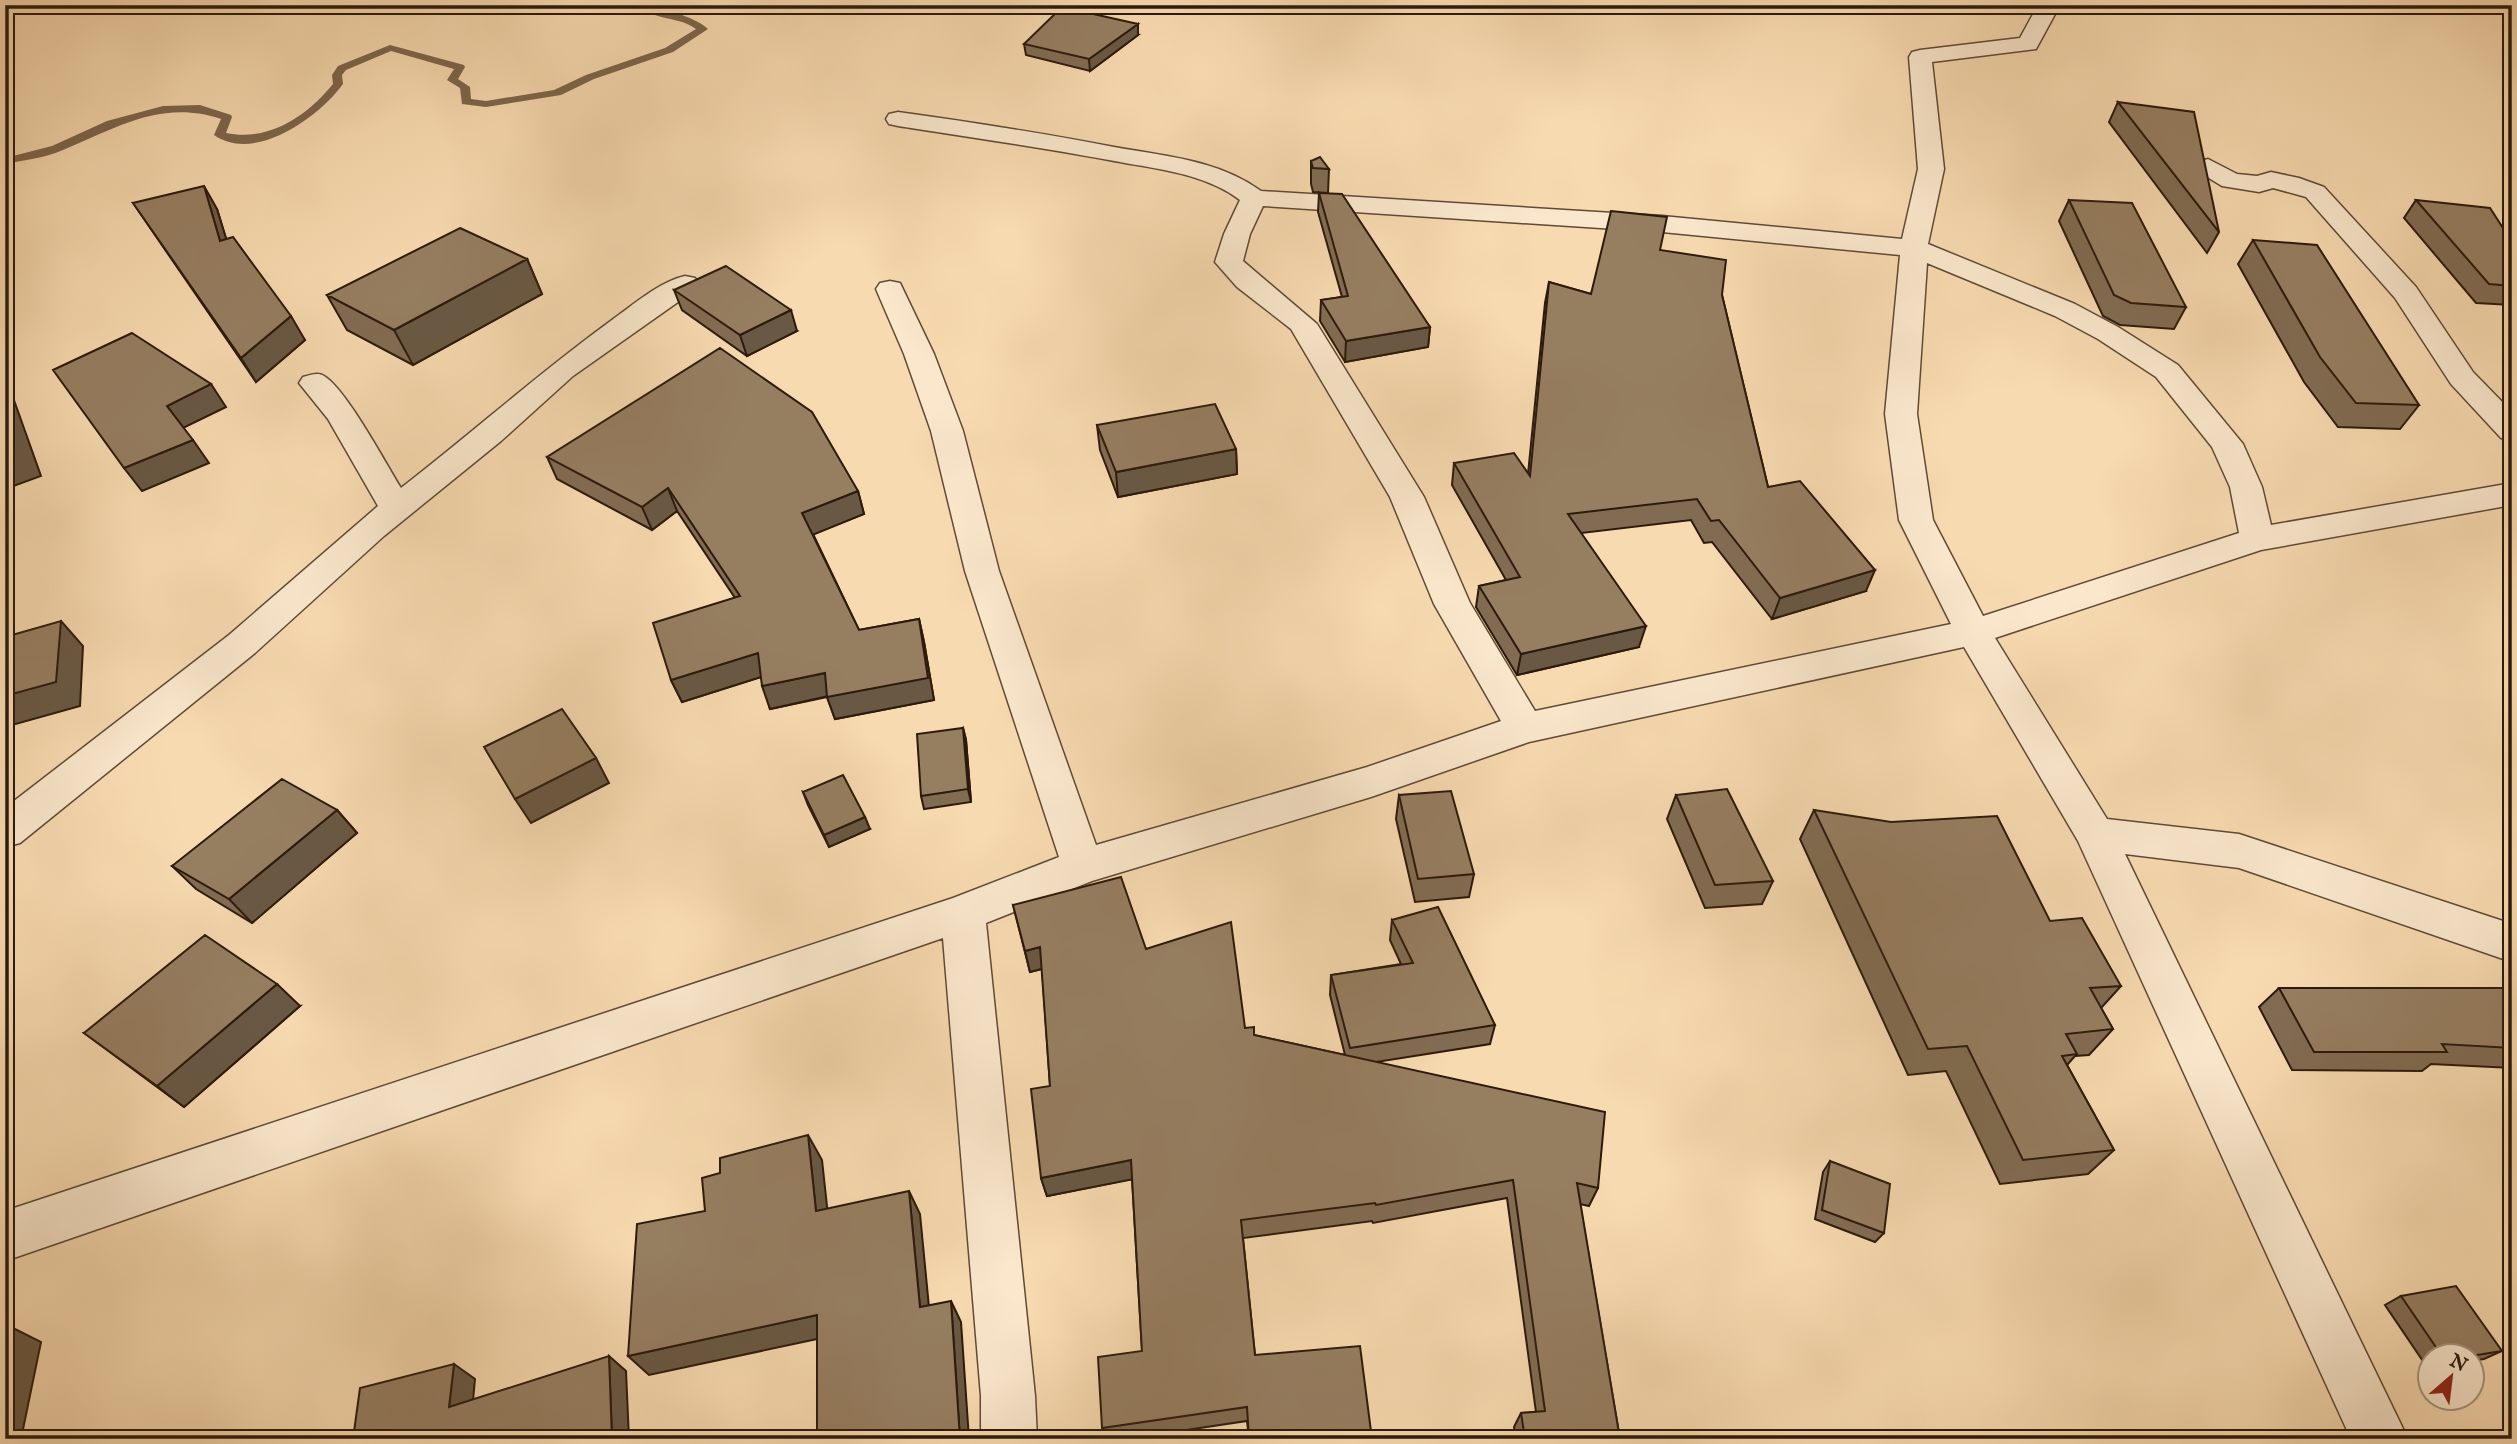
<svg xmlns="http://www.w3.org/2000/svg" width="2517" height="1444" font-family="'IM FELL English',serif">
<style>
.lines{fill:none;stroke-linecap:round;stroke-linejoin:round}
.stream{fill:#7d664d;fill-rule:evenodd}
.minor-casing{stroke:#5f4a35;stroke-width:3}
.minor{fill:#fae7cc;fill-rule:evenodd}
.wall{fill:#816c53;stroke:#2c1a0c;stroke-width:2}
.shaded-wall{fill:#695844;stroke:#2c1a0c;stroke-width:2}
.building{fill:#967e61;stroke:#2c1a0c;stroke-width:2}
</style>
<rect width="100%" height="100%" fill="#f8dab0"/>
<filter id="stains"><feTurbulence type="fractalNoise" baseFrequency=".00286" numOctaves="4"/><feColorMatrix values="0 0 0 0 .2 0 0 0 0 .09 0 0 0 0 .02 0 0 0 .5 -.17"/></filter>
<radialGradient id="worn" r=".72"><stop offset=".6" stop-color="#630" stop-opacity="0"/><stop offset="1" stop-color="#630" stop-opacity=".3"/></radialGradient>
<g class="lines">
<path class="stream" d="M638,5c17,0 58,12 70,24l-35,23 -79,27 -33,16 -75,12 -24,-3 -2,-16 -13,-8 7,-11 -63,-18 -45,19 -4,5 1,9c-23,32 -88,80 -129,51l7,-16c-59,-20 -105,9 -158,31 -18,8 -39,10 -58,14v-6l47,-12 55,-25 56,-15 37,-1 31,10 1,2 -6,16c43,9 81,-17 107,-49l-1,-9 6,-9 52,-21 74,20 1,2 -7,12 12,8 1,12 15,2 68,-11 32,-15 79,-27 31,-19c-17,-13 -42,-8 -58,-24z"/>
<defs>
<path id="minor" d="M2038,5h22l-24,44 -104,13 12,107 -16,75 147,60 43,23 60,38 65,79 19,43 9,38 241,-42v22l-251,45 -266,88 112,181 132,15 273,90v38l-273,-94 -114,-14 283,585h-57l-273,-598 -114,-194 -435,95 -158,55 -279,84 -106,42 49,473 2,43h-56v-43l-38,-458 -938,323v-50l948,-313 106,-41 -94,-286 -34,-140 -27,-77 -28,-65 4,-6 10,-2 10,2 34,71 29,77 36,140 97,274 271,-78 134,-46 -67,-117 -44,-107 -99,-168 -54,-42 -22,-25 9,-28 16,-34c-37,-28 -86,-31 -131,-40 -70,-13 -140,-23 -211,-34l-9,-2 -3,-5 3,-5 9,-2c72,10 144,21 216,35 51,9 104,13 147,44l401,25 240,23 16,-70 -9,-112 3,-5 8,-2 100,-12zM1263,206l399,26 238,23 -15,159 14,106 52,104 -416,87 -65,-108 -46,-106 -107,-173 -74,-63 7,-27zM1927,263l128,53 43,23 58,38 56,70 18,40 9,46 -256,83 -50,-96 -16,-106z
M2208,159l29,15 20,2 14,-4 28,6 25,9 92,100 57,85 39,40v29l-11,-3 -50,-54 -56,-86 -89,-101 -33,-9 -14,4 -37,-6 -23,-14 -4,-5 4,-5z
M685,276l10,2 4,6 -4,6 -122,86 -72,65 -117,95 -129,117 -235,190 -15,4v-39l224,-173 149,-129 -50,-87 -29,-36 4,-6c7,-2 15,-5 21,-1 22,13 62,88 77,112 71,-55 138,-115 211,-168 21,-15 47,-38 73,-44z"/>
</defs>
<use href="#minor" class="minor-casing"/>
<use href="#minor" class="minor"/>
</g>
<path class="wall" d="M1138,35l-48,36 -64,-16 -2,-11z
M2118,102l101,130 -12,21 -98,-131z
M1311,161l18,8 -1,24 -15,-1 -2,-8z
M1319,193l111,134 -2,20 -83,15 -25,-41 1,-21 21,-3 -24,-85z
M2069,200l117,107 -12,22 -54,-4 -17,-9 -44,-95z
M2416,200l87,28 9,1v76l-36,-2 -72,-85z
M133,203l84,6 9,30 79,101 -49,42z
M2253,240l166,165 -19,24 -62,-2 -34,-45 -66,-118z
M1660,250l62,45 46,192 98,104 -94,28 -60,-77 -8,1 -13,-23 -110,13 58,114 -122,28 -41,-68 3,-21 27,-6 -54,-95 2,-22 74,11 17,-171 4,-21 42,12z
M527,259l15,35 -129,71 -66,-35 -20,-35z
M674,290l123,41 -50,25 -65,-46z
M1097,425l139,24 1,25 -119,23 -18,-47z
M547,457l311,34 6,23 -51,20 46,96 60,-11 5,23 10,58 -99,19 -8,-22 -57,12 -9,-32 -79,25 -11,-22 64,-82 -58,-87 -25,19 -95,-51z
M963,728l3,12 5,62 -47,7 -3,-13z
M803,792l67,37 -41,18 -21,-42z
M1399,795l75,79 -5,23 -54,5 -19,-83z
M1676,795l97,86 -11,23 -57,4 -38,-89z
M337,810l20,23 -105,90 -56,-34 -24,-23z
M1814,810l236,111 71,65 -20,22 12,21 -24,26 -14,1 -8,9 47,85 -26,24 -88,10 -54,-113 -38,4 -108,-236z
M1013,905l133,44 108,86 91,20 -15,-60 1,-20 70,-11 -11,-24 2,-20 103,105 -5,19 -114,18 222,126 -9,18 -9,-2 40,235h-104l-2,-12 7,-14 15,-1 -29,-214 -134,25 -1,-2 -129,17 12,117 117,84h-123l-2,-18 -121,18h-21l-3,-11 40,-77 -10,-172 -85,17 -6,-18 9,-92 -8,-117 -12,3z
M2279,988h233v80l-81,-4 -9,7 -130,-1 -33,-63z
M300,1006l-116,101 -100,-74z
M1830,1161l54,72 -9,9 -60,-23 8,-47z
M2401,1296l101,55 -18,8 -12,2v-5h-42l-1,14 -44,-65z"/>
<path class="shaded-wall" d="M1138,24v11l-48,36 -1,-12z
M204,186l13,23 17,55 -14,-23z
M527,259l15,35 -129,71 -19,-35z
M791,310l6,21 -50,25 -7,-21z
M291,316l14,24 -49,42 -15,-24z
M1430,327l-2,20 -83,15 1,-21z
M5,375l36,101 -36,13z
M211,384l15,23 -43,21 -16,-22z
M193,440l16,23 -67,28 -18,-23z
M1236,449l1,25 -119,23 -2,-25z
M668,488l9,23 -25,19 -10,-23z
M858,491l6,23 -54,22 -8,-23z
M1875,570l-9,21 -94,28 8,-21z
M919,619l5,23 10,58 -99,19 -8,-22z
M61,621l22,25 -3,60 -75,21v-31z
M1646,626l-7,21 -122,28 4,-21z
M758,653l9,22 -85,27 -11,-22z
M825,673l8,22 -63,14 -8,-23z
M963,728l3,12 5,62 -3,-13z
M596,758l13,25 -78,40 -16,-24z
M337,810l20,23 -105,90 -23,-24z
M865,817l5,12 -41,18 -5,-12z
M1040,947l5,21 -15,4 -5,-21z
M277,984l23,22 -116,101 -27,-21z
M808,1135l14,25 8,74 -14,-23z
M1131,1160l3,19 -87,17 -6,-18z
M909,1191l11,23 11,114 -11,-21z
M951,1301l10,21 8,117h-9z
M817,1315l14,21 -182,39 -21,-19z
M5,1324l36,18 -20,97h-16z
M609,1356l17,15 3,68h-17z
M454,1364l21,15 -4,43 -22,-15z"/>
<path class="building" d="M1062,7l76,17 -49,35 -65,-15z
M2118,102l76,10 25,120z
M1320,157l9,12 -16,-1 -2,-7z
M204,186l16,55 13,-4 58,79 -50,42 -108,-155z
M1319,193l23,1 88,133 -84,14 -25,-41 27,-4z
M2069,200l63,3 54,104 -55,-4 -17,-8z
M2416,200l74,8 13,20 9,1v57l-23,-2z
M1611,211l56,6 -7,33 66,10 -4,35 46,192 32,-6 75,89 -95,28 -61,-78 -8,1 -14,-22 -129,15 78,112 -125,28 -42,-68 41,-9 -66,-114 60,-10 16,23 19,-194 42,12z
M460,228l67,31 -133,71 -67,-35z
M2253,240l64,5 102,160 -63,-2 -36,-46z
M726,266l65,44 -51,25 -66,-45z
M132,333l79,51 -44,22 26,34 -69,28 -71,-98z
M720,348l92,64 46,79 -56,22 57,117 60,-11 9,59 -101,19 -2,-24 -63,13 -4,-33 -87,27 -18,-57 87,-27 -72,-108 -26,19 -95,-50z
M1215,404l21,45 -120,23 -19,-47z
M5,418l9,27 -9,3z
M61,621l-5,61 -51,14v-59z
M562,709l34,49 -81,41 -31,-52z
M963,728l5,61 -47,7 -4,-62z
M843,775l22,42 -41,18 -21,-43z
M282,779l55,31 -108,89 -57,-33z
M1727,789l46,92 -58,4 -39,-90z
M1451,791l23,83 -56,5 -19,-84z
M1814,810l77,12 106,-6 53,105 32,-3 39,68 -31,2 23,41 -47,5 11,20 -15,2 52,94 -91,10 -56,-114 -39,3z
M1121,877l25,72 85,-27 14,106 9,-1v8l351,77 -7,76 -21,-5 43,256h-95l-4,-26 24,-2 -32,-231 -137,25 -1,-2 -134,17 14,135 105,-9 12,93h-123l-2,-32 -145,21 -4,-71 44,-6 -11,-191 -90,18 -10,-89 19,-3 -10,-139 -15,4 -12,-46z
M1438,907l57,118 -145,23 -19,-73 82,-12 -21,-43z
M205,935l72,49 -120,102 -73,-53z
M2279,988h233v60l-70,-4 5,8h-133z
M808,1135l8,76 93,-20 11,116 31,-6 9,138h-143v-124l-189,41 9,-132 68,-13 -3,-33 18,-5v-15z
M1830,1161l60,23 -6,49 -62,-23z
M2456,1286l46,65 -31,5h-29l-41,-60z
M609,1356l3,83h-259l7,-51 94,-24 -5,43z"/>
<rect width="2517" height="1444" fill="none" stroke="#f8dab0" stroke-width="28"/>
<rect x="7" y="7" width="2503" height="1430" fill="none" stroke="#2c1a0c" stroke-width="3.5"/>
<rect x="14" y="14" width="2489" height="1416" fill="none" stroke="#2c1a0c" stroke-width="2"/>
<g transform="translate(2451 1377) rotate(28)"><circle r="33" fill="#fae7cc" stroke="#a8957f" stroke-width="2"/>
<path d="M0-5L12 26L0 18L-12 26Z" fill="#8f2418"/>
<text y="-10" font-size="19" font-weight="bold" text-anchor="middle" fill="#2c1a0c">N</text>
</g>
<rect width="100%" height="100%" filter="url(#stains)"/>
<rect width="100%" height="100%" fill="url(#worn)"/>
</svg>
